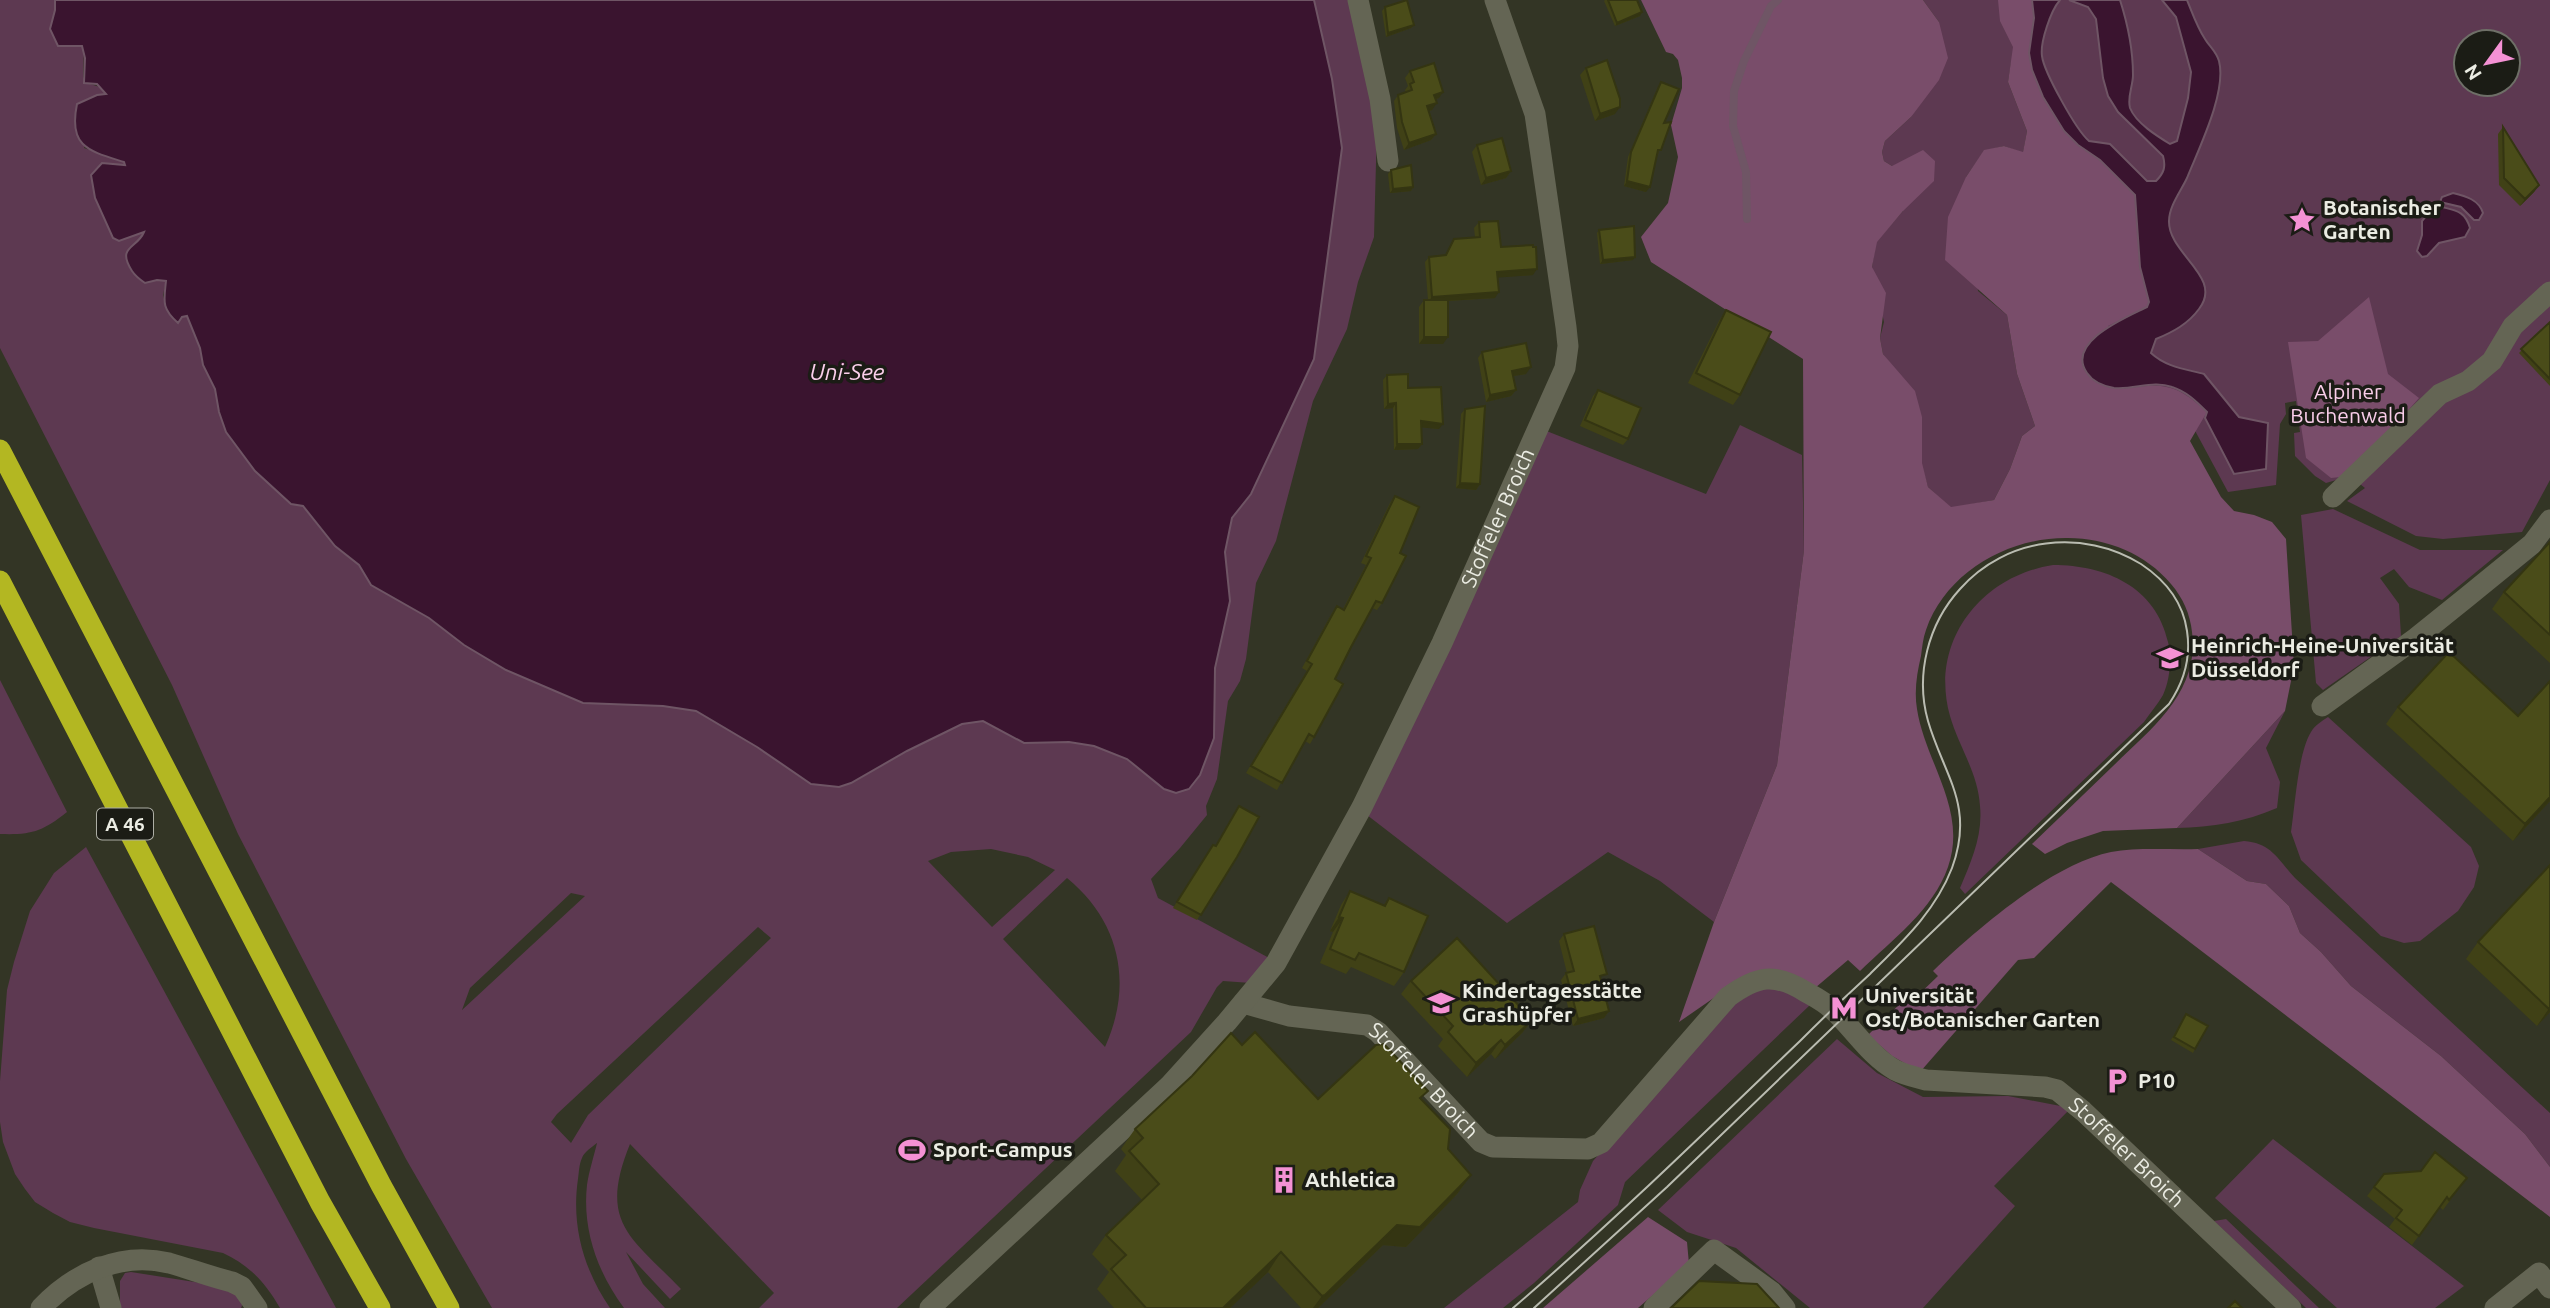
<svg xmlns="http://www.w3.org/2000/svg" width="2550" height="1308" font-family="Ubuntu,sans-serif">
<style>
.green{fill:#5d3951;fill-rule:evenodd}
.forest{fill:#794d6a}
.water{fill:#3a142f;stroke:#6f5565;stroke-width:2}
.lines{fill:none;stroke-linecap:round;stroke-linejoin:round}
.stream{stroke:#6f5565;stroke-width:8}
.minor{stroke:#646554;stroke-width:21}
.highway{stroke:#b3b722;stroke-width:21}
.tram{stroke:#babcb1;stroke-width:2}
.wall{fill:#404116}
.shaded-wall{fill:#343512}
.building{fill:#4a4c19;stroke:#343512;stroke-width:2}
.labels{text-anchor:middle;stroke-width:7;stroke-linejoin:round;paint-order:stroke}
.shield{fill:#1b1c15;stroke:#adaea5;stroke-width:2}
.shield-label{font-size:19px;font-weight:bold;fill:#ebece3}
.poi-label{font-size:21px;font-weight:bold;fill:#ebece3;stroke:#1b1c15;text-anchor:start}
.park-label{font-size:21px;fill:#faceea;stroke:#1b1c15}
.street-label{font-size:21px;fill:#ebece3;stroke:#1b1c15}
.water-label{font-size:23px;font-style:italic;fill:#fbcfeb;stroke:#1b1c15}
</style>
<rect width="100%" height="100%" fill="#333525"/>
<path class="green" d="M0,0h55v10l-2,9 23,27h6l2,3 -1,28 4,6 16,5 3,7h-9l-13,53 41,14 1,4 -24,-3 -11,12 4,23 18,40 6,3 25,-9v3l-18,21c1,12 9,21 19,27l12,-3 9,1 -3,14 4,16 15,6 5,-1 13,32 3,17 12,24 4,23 7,20 29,39 36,33 12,2 17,18 15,22 24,19 12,20 58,33 35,27 42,25 77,33 80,3 33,5 61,36 54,37 28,3 12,-4 56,-32 55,-27 21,-3 42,22 44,-1 25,4 33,13 37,30 50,-51 1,-70 15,-67 -5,-49 7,-34 19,-24 63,-135 28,-211 -10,-69 -18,-79h42l21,125 -3,112 -16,45 -11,47 -34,72 -37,140 -20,42 -10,76 -6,22 -12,20 -11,78 -11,27 1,9 -27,33 -29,31 7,19 113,61 -20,24 -28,-2 -6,6 -26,45 -294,276h-138l15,-15 -144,-149c-32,79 0,92 51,145l-11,10 -44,-47 17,32 22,24h-41c-26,-35 -42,-78 -37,-123 2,-14 7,-29 10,-42 -5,4 -13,9 -15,15 -3,6 -3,15 -4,21 -7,47 6,91 32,129h-118l-86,-149 -168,-325 -66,-149 -172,-337zM991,849l37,8 27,13 -63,57 -64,-66 23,-9zM1067,878c54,44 66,107 38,169l-102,-108zM571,893l14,3 -123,114 8,-22zM758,927l13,11 -183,177 -17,28 -20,-21 6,-8z
M1923,0h627v480l-28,52 -79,7 -27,-3 -69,-35 18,-13 -15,-12 -24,7 -11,-7 -20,-20 -1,-23 6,-1 -4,-31 -11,2 1,11 -6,10 -4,61 -48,7 -36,-67 -105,-35 -32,-254 -44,-73 -3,19 19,49 -4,22 -19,-7 -20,5 -18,26 12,114 29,24 10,59 18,52 -13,10 -12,33 -16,31 -43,8 -23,-21 -7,-24v-22l-25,-70 -13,-17 -3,-16 4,-16 -12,-55 4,-25 27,-31 -11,-45 -8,-5 -2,-9 3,-11 26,-24 28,-95zM2466,42h42v42h-42z
M1740,425l62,30 2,95 -27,215 -63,157 -54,-41 -52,-29 -101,71 -140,-108 177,-385 162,64z
M2333,509l87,41h83l-61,50 -33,-13 -15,-18 -14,9 19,26 2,32 -78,54 -7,-7 -15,-168z
M2053,565c53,0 103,22 115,77 4,16 2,38 -5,53 -5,9 -13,18 -19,27l-179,172 -5,-6c11,-26 23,-53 20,-82 -2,-33 -21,-59 -30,-90 -21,-74 31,-140 103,-151z
M0,680l67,132c-25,20 -36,23 -67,22z
M2285,711l-19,37 14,34 -3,26c-32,14 -65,19 -100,20z
M2328,717l143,130 8,19 -5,21 -16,24 -38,30 -16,2 -23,-7 -80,-76 -10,-28c4,-26 7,-79 20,-100 4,-7 11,-11 17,-15z
M2244,841c28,2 34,19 51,37l255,235v54l-25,-33 -84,-78 -90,-70 -30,-34 -21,-19 -11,-27 -23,-22 -19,-3 -49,-32z
M86,847l250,461h-56c-15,-26 -30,-42 -57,-55l-129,-25 -24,-6 -17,-9 -18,-11 -10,-13 -10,-15 -12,-32 -3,-20v-41l7,-91 7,-28 16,-51 24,-38z
M1766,985l19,1 25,19 -185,177 -7,23 -84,78 -31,25h-59l134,-106 2,-12 13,-29 138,-155z
M1837,1039l40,34 46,24 85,-1 63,12 -77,78 21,20 -92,102h-113l-74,-60 -49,-16 -29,-22z
M2273,1139l191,147 -29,22h-98l-122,-110z
M2226,1219l93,89h-13l-92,-87z
M131,1272l89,14 17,7 7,8 -3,7h-121v-27l5,-8z"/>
<path class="forest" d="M1641,0h282l16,22 9,36 -9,22 -28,37 -26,24 -3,11 2,9 8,5 31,-16 12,11 -1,20 -31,30 -26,31 -5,25 14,26 -6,45 3,16 32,37 7,26v46l6,24 23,20 43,-7 16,-31 12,-33 13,-10 -18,-52 -10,-59 -62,-55 3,-43 18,-40 18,-27 20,-4 19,6 4,-21 -19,-49 5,-35 -13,-26 -2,-21h34l2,18 -5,35 3,17 11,27 21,34 14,14 22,15 35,34 14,108 -2,5 -39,19 22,62c36,-6 50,-1 77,24l-17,29 31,56 13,14 20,4 18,7 14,17 8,127 -9,45 -108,117 -74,3 -36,12 -22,11 -13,-10c27,-26 54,-52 80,-77 39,-38 88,-75 80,-135 -2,-18 -9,-34 -21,-48 -25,-30 -64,-46 -103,-46 -59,-1 -122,34 -142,92 -3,8 -4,18 -5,26 -4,17 -7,35 -4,53 8,53 51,101 31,158 -15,43 -56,73 -88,104l-12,-11 -33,28 -68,-13 -68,47 35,-100 63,-157 27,-215 -1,-191 -152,-97 -10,-25 27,-34 10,-46 -7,-32 11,-37v-10l-4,-18 -5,-6 -7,-2z
M2369,297l19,77 31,24 -69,78 -19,2 -25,-20 -18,-116 30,-1z
M2198,849l49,32 19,3 23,22 11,27 21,19 30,34 90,70 84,78 25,33v50l-439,-335 -77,76 -16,2 -98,112 -28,-16 -24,-21 39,-38 5,4 26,-25 -5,-5c44,-42 119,-107 178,-119 26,-5 60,-2 87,-3z
M1648,1217l39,25 2,22 -51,44h-95z"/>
<path class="water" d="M55,0h1259l18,79 10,69 -28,211 -63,135 -19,24 -7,34 5,49 -15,67 -1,70 -14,37 -11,14 -13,4 -12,-4 -37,-30 -33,-13 -25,-4 -45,1 -41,-22 -21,3 -55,27 -56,32 -12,4 -28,-3 -54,-37 -61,-36 -33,-5 -80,-3 -77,-33 -42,-25 -35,-27 -58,-33 -12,-20 -24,-19 -32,-40 -12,-2 -36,-33 -29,-39 -7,-20 -4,-23 -12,-24 -3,-17 -13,-32 -5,1 -4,6c-17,-15 -14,-22 -12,-42l-9,-1 -12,3c-6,-4 -9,-6 -13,-12 -16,-25 5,-22 12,-39l-25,9 -6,-3 -18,-40 -4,-23 11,-12 23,2 -1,-3c-35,-11 -56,-15 -47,-58l20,-9 9,-1 -9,-10 -13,-1 1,-25 -3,-12h-24l-8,-17 5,-19z
M2032,0h28c-9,10 -20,42 -18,56 2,16 34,74 47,85l21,3 37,37h9c8,-8 10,-14 7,-25l-45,-44 -10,-16 -5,-18 -7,-59 -8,-12 -19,-7h51c8,25 13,49 13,75 0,11 -6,22 -3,33 6,15 27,28 40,36l7,-3 11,-43 3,-26 -15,-55 -14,-17h25c5,12 10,27 18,39 4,7 11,12 14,22 8,31 -20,87 -32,117 -6,13 -18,28 -18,43 -1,33 55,56 30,88 -11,15 -26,23 -43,30l-5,14c15,14 34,16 53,21l35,43 29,6 -2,46 -32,5 -29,-56 2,-6c-11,-11 -20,-20 -35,-25 -19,-7 -38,3 -58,1 -11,-2 -21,-6 -27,-15 -22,-31 40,-56 60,-66l2,-5 -9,-35 -5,-72 -35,-35 -22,-15 -14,-14 -21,-34 -11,-27 -3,-17 5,-35z
M2453,193c13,3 26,7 30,20l-4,7h-5l-13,-13 -21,-5 2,-5z
M2435,205c18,6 29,3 35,23l-5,9 -26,6 -12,13 -5,1 -5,-6 5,-16v-14z"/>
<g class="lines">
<path class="stream" d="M1747,219l-1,-47 -13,-46 1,-35 10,-30 27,-55 7,-6"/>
<g class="minor">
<path d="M1358,0l22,99 8,62"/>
<path d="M2333,497l107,-103 28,-13 24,-20 21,-35 37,-34"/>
<path d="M2322,706l94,-68 51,-41 65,-53 18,-24"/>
<path id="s1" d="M1243,1003l46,13 78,9 11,7 103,110 12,5 95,2 13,-6 127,-146c29,-21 46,-25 78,-5 9,5 19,10 27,18 21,19 37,46 62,60 10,5 20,7 31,10l119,7 12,3 26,21 208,197"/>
<path d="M99,1267l12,41"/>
<path d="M41,1308c33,-35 80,-57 128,-45 21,6 42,14 63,19l10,5 15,21"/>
<path id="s2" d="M930,1308l239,-222 58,-64 49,-59 86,-156 80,-164 123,-275 3,-22 -2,-19 -31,-213 -40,-114"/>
<path d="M1654,1308l60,-58 58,42 13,16"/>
<path d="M2495,1308l44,-35 11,15"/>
</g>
<path class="highway" d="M0,450l381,735 68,123
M0,581l320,621 60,106"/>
<path class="tram" d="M1513,1308c99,-85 193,-177 287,-267 23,-23 46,-45 70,-67 32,-32 65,-62 82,-106 23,-63 -8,-92 -24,-147 -13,-46 0,-97 32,-132 46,-52 123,-61 181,-25 24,16 42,38 46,67 4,26 -3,51 -18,73l-502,483 -133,121"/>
</g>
<path class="wall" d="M1605,0h32l3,16 -25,10 -11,-25z
M1385,7l29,18 -3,3 -25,9 -4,-26z
M1586,68l29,46 -20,7 -15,-46z
M1410,71l29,27 -3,1 -4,11 -3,1 7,23 -5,6 -27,10 -7,-22 -3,-27 4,-6 8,-3 -1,-2 3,-4 -3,-8z
M1661,82l3,41 -6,32h-1l-11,37 -22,-6 4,-29 30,-70z
M2503,127l36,58 -5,7 -14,14 -21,-21 -1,-51z
M1477,145l34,26 -5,7 -25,7 -9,-33z
M1391,170l22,17 -2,4 -21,2 -2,-19z
M1479,222l22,25 32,28 -35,2 -3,21 -47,3 -5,43h-24v-37l5,-7h4l-3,-38 4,-5 16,-1 9,-17 21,-2 -1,-9z
M1599,230l34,30 -33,4 -3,-31z
M1726,310l14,85 -7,10 -45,-22 31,-62z
M2550,322v64l-31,-33z
M1482,352l44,22 -13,2 3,14 -5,6 -25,6 -8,-44z
M1387,375l21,13 31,41 -18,-2 1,17 -4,5 -24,1 -1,-42 -9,1 -1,-29z
M1598,390l30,49 -5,6 -43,-19 13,-30z
M1465,409l15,75 -4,6 -20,-2 5,-74z
M1395,496l5,57 -18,50 -5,7 -5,-2 -37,71 -21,58 -4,7 -5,-3 -28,49 -31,-17 61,-102 -5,-3 30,-55 5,-7 6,3 23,-44 -5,-2 29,-60z
M2550,542v121l-58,-54 12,-17z
M2398,707l152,94 -37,40 -127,-117z
M1239,806l-2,51 -40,63 -24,-12 36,-57 7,-5z
M2550,865v147l-13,14 -71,-67 12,-17z
M1350,891l33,15 6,-8 15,74 -10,14 -43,-19 -5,7 -26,-11 13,-31 -3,-1 11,-26z
M1564,934l37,47 8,30 -5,7 -31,8 -12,-46 5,-7h1l-8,-32z
M1411,981l121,39 -10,13 -27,26 -4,-5 -24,23 -29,-31 5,-7 -42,-45z
M2184,1018l11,31 -2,4 -22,-13z
M1242,1045l76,54 104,1 26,49 23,26 -14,19 -51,53 -23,-2 -65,63h-17l-33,-36 -38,36h-116l-17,-19 12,-17 -17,-18 14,-19 36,-35 -27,-29 11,-16 -5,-6 14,-20z
M2374,1187h86l-17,23 -3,-3 -28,38 -23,-18 6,-8 -28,-23z"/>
<path class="shaded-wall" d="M1642,12l-2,4 -25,10 2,-3z
M1414,25l-3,3 -25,9 2,-4z
M1443,92l-4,6 -9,3 4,-6z
M1437,103l-5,7 -9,3 4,-7z
M1620,107l-5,7 -20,7 5,-7z
M1436,134l-5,6 -27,10 5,-7z
M1511,171l-5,7 -25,7 5,-7z
M1627,181l23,6 -4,5 -22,-6z
M2539,185l-5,7 -14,14 5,-7z
M1413,187l-2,4 -21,2 3,-4z
M1635,257l-2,3 -33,4 3,-4z
M1537,269l-4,6 -40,3 4,-6z
M1499,292l-4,6 -67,4 4,-5z
M1424,337h24l-5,7h-24z
M1531,367l-5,7 -19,3 5,-6z
M1516,390l-5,6 -25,6 4,-7z
M1396,403l-3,5 -9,1 4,-5z
M1421,421l22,3 -4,5 -22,-2z
M1397,444h25l-4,5 -24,1z
M1460,483l20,1 -4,6 -20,-2z
M2550,797v4l-37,40 12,-17z
M1339,917l4,1 -10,14 -3,-1z
M2550,1007v5l-13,14z
M1609,1011l-5,7 -31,8 5,-7z
M1532,1020l-10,13 -27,26 10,-14z
M1501,1040l-10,14 -24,23 9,-14z
M1471,1175l-14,19 -51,53 -23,-2 -65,63h-5l9,-12 75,-71z
M1281,1252l-13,20 -38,36h-7z"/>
<path class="building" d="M1407,0l7,25 -26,8 -3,-26z
M1608,0h29l5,12 -25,11z
M1607,60l13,39v8l-20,7 -14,-46z
M1434,63l9,29 -9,3 3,8 -10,3 9,28 -27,9 -7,-21 -4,-27 14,-5 -2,-6 4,-2 -4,-11z
M1661,82l18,7 -15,34 7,-1 -10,28h-3l-8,37 -23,-6 4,-29z
M2503,127l36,58 -14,14 -21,-21z
M1502,138l9,33 -25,7 -9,-33z
M1411,165l2,22 -20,2 -2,-19z
M1498,221l3,26 32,-2v2h3l1,22 -40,3 2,20 -67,5 -3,-40 17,-2 8,-16 26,-2 -1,-15z
M1634,226l1,31 -32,3 -4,-30z
M1424,300h24v37h-24z
M1726,310l45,22 -31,63 -44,-22z
M2550,322v57l-29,-30z
M1526,343l5,24 -19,4 4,19 -26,5 -8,-43z
M1408,374v14l33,-1 2,37 -22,-3 1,23h-25l-1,-41 -8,1 -1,-29z
M1598,390l43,18 -13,31 -43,-19z
M1485,406l-5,78 -20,-1 5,-74z
M1395,496l24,11 -19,46 6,3 -24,47 -6,-2 -25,46 -16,32 8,5 -29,53 -5,-3 -27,49 -31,-17 61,-102 -5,-3 30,-55 7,4 27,-52 -5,-2z
M2550,542v93l-46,-43z
M2449,652l69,64 32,-35v116l-25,27 -127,-117z
M1239,806l20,11 -22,40 -36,58 -24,-13 36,-57 3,1z
M2550,865v142l-1,2 -71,-67z
M1350,891l35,15 4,-8 39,18 -24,56 -45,-19 -4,7 -25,-11 13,-31 -4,-1z
M1594,926l13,48 -7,2 9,35 -31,8 -12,-46 8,-2 -10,-37z
M1457,938l75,82 -27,25 -4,-5 -25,23 -28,-31 5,-6 -42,-45z
M2186,1014l22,12 -13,23 -21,-12z
M1255,1032l63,67 58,-54 8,-1 44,47 -8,7 30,31 -2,20 23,26 -51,52 -23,-2 -72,70 -3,1 -41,-44 -58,56h-77l-35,-39 15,-14 -20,-20 53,-51 -30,-33 14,-13 -8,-9 57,-53 39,-43 11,12z
M2435,1152l32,26 -18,22 -2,-3 -28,39 -23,-18 6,-8 -28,-23 10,-13 37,-3z
M1699,1281l58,3 22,24h-108z
M2235,1301l7,7h-14z"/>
<defs>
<symbol id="sight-bare" viewBox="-9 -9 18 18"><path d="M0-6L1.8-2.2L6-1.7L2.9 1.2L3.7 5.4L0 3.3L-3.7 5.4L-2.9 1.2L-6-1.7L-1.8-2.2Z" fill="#f491d4" stroke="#1b1c15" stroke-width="2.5" paint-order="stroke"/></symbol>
<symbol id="university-bare" viewBox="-9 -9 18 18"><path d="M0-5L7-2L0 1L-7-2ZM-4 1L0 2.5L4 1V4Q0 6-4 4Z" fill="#f491d4" stroke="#1b1c15" stroke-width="2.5" paint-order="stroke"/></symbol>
<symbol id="school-bare" viewBox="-9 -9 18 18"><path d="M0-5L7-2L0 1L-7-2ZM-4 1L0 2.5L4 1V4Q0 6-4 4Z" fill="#f491d4" stroke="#1b1c15" stroke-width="2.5" paint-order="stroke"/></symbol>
<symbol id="metro-bare" viewBox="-9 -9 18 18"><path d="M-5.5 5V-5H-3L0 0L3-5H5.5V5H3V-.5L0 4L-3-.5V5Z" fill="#f491d4" stroke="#1b1c15" stroke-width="2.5" paint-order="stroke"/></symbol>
<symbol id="parking-bare" viewBox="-9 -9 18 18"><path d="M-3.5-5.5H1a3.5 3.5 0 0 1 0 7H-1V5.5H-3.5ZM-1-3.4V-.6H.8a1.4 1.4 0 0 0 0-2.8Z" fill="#f491d4" stroke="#1b1c15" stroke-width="2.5" paint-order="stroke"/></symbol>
<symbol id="stadium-bare" viewBox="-9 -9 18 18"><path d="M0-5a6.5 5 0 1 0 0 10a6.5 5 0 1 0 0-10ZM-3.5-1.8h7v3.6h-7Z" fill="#f491d4" stroke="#1b1c15" stroke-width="2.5" paint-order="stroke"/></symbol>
<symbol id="building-bare" viewBox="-9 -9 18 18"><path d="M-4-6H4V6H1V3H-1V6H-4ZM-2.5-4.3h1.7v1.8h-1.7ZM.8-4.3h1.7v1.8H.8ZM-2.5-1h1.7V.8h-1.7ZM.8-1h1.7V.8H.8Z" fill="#f491d4" stroke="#1b1c15" stroke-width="2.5" paint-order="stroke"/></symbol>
</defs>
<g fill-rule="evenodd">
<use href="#sight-bare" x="2283" y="201" width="38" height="38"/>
<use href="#university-bare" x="2151" y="639" width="38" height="38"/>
<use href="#school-bare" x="1422" y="984" width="38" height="38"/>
<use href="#metro-bare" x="1825" y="989" width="38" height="38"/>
<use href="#parking-bare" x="2098" y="1062" width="38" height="38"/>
<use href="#stadium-bare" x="893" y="1131" width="38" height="38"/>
<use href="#building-bare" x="1265" y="1161" width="38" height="38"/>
</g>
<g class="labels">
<rect class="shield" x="97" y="808.5" width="56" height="31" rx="5"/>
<g class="shield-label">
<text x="125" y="831">A 46</text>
</g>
<g class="poi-label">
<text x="2323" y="215">Botanischer<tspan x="2323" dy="24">Garten</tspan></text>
<text x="2191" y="653">Heinrich-Heine-Universität<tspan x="2191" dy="24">Düsseldorf</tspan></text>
<text x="1462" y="998">Kindertagesstätte<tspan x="1462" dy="24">Grashüpfer</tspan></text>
<text x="1865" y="1003">Universität<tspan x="1865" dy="24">Ost/Botanischer Garten</tspan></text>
<text x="2138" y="1088">P10</text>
<text x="933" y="1157">Sport-Campus</text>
<text x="1305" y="1187">Athletica</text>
</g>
<g class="park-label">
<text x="2348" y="399">Alpiner<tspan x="2348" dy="24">Buchenwald</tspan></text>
</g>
<g class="street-label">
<text dy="7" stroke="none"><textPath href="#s2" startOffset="987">Stoffeler Broich</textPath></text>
<text dy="7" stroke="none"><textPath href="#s1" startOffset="206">Stoffeler Broich</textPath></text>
<text dy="7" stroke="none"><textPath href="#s1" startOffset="1068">Stoffeler Broich</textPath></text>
</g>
<g class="water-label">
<text x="847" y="380">Uni-See</text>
</g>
</g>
<g transform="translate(2487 63) rotate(237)"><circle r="33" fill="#1b1c15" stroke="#6e6f67" stroke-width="2"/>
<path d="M0-5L12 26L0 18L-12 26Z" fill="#f491d4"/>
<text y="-10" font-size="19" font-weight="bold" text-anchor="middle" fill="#ebece3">N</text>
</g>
</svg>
